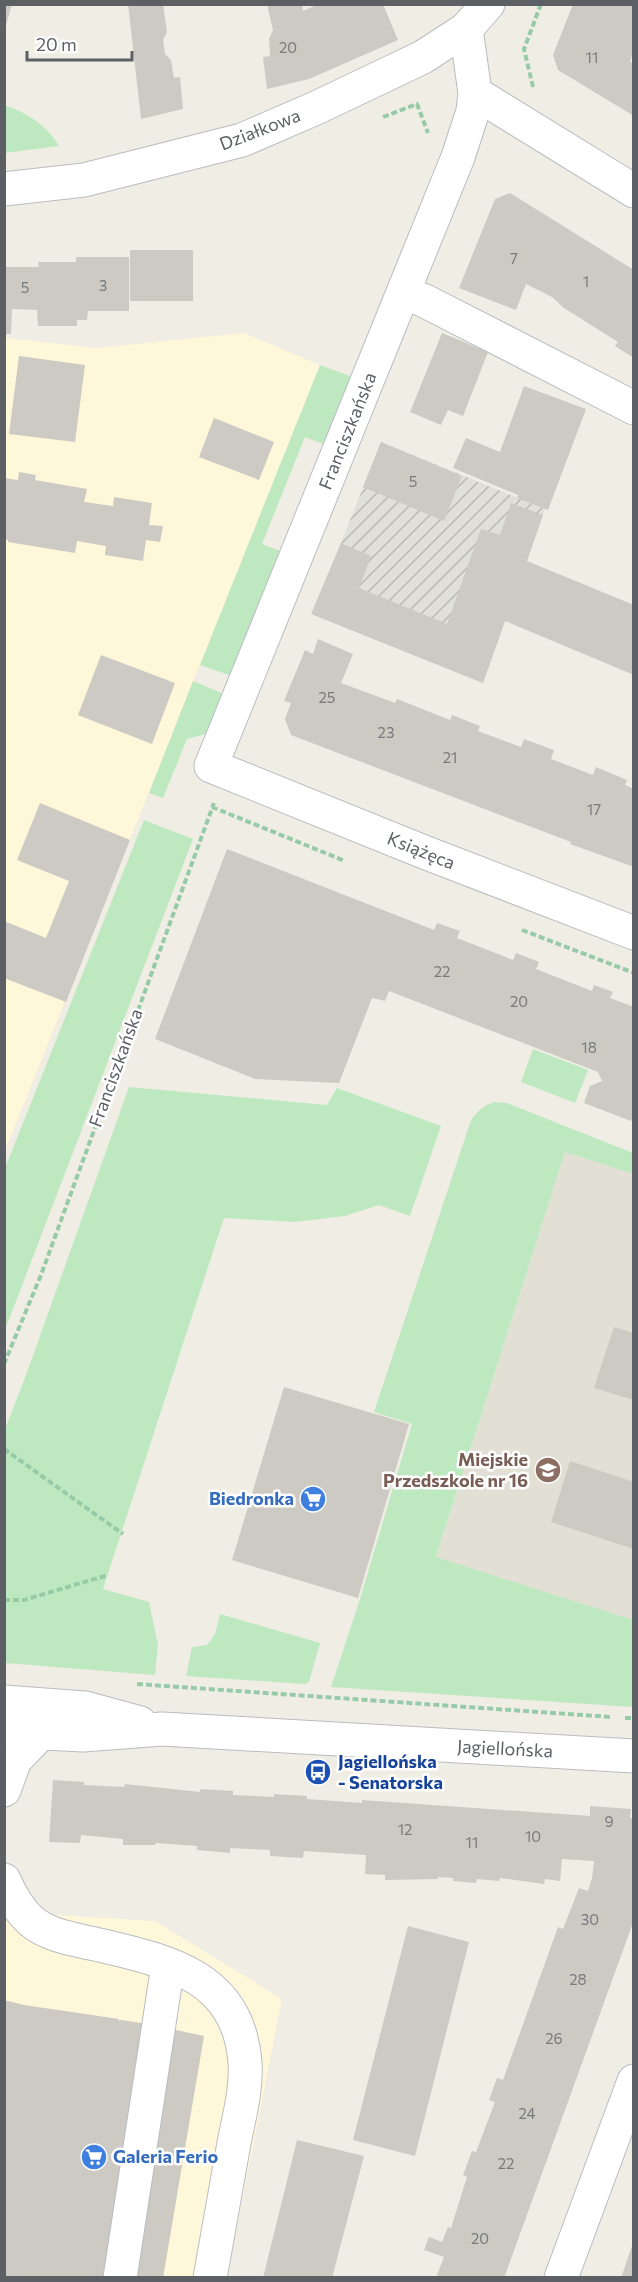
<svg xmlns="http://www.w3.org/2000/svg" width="638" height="2282" font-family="Commissioner,sans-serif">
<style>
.commercial{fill:#fff7d9}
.industrial{fill:url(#industrial-furrows)}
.education{fill:#e2dfd4}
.green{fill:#bee9c0}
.building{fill:#cccac3}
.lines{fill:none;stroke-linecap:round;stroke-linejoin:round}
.minor-casing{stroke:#b9bcc1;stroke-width:35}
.path{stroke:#97caa7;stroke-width:4;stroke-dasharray:6 3;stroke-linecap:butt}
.minor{stroke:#fff;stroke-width:33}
.labels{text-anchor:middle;stroke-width:5;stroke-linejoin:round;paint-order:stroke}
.number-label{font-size:15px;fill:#787a7c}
.street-label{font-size:18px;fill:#5c6065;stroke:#fff}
.education-label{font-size:18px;font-weight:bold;fill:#785e54;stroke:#fff;text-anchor:end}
.shop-label{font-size:18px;font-weight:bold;fill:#366cbe;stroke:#fff;text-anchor:end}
.transit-label{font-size:18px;font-weight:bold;fill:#164399;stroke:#fff;text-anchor:start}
</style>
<defs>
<pattern id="industrial-furrows" width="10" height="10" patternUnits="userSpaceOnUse" patternTransform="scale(1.5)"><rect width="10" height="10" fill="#e0dfd8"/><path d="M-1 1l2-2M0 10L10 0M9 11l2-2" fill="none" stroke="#b9b8b3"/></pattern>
</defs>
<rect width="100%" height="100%" fill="#efede4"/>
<path class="commercial" d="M244,333l76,32 -315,786v-813l91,10z
M4,1912l151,9 127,78 -55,278h-222z"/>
<path class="industrial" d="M381,442l164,67 -62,174 -156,-63 14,-77z"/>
<path class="education" d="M565,1152l68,22v446l-197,-62z"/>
<path class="green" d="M4,105c22,7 44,21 55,41l-54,7z
M320,365l35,13 -27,68 -23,-9 -43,107 23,9 -47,119 -9,3 -29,-10z
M193,681l28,12 5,10 -13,29 -26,7 -24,59 -14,-5z
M144,820l49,19 -188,491v-162z
M533,1049l55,21 -13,33 -54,-21z
M129,1087l198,18 10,-17 104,38 -31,90 -31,-11 -34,11 -50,6 -71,-4 -121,371 46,13 9,43 -3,30 -150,-12v-234l21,-54z
M495,1102l12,1 126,50v21l-68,-22 -129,405 197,63v87l-302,-20 29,-88 52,-175 -38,-12 96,-289c6,-12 13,-17 25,-21z
M220,1614l100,29 -11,39 -5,2 -118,-8 6,-29 15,-2 8,-11z"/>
<path class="building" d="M4,4h8l-7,25h-1z
M128,4h35l4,28 -4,8 2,14 6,6 3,18 6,-1 3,32 -42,10z
M267,4h35l1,7 16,-7h64l15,36 -89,39 -42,10 -4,-32 7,-1 -1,-17 4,-9z
M573,4h61v45l-4,13 4,2v52l-76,-46 -5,-15z
M510,193l124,77v88l-19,-12 3,-4 -54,-34 -12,-11 -26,-13 -10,26 -57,-22 36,-89z
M130,250h63v51h-63z
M76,257h53v54h-41l-1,9h-10v6h-39l-1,-16 -25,-1 -1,25h-7v-67h35l-1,-5h38z
M442,333l46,19 -25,64 -15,-6 -7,15 -31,-13z
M19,356l66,9 -10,77 -66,-8z
M524,386l62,23 -38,101 -31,-12 1,-3 -65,-27 13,-30 34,14z
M214,418l60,24 -15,38 -60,-23z
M381,442l81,34 -18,45 -81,-34z
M19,472l17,3 -1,5 52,9 -3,13 29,4 1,-9 38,6 -3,22 14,1 -3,16 -14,-2 -3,21 -38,-6 1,-9 -29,-5 -2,12 -67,-11v-2l-4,-1v-61l14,2z
M511,503l32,12 -16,46 107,44v70l-129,-54 -22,62 -172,-69 30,-71 30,13 -12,32 88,36 34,-95 19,6z
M318,639l35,15 -12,29 54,20 2,-4 53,21 2,-5 28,11 -2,5 43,16 3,-8 30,11 -3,9 42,16 3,-8 31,13 -2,5 9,4v78l-64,-23 1,-2 -280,-107 -6,-16 6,-16 -7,-2 21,-51 8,4z
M101,655l74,28 -23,61 -74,-29z
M40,803l90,37 -64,162 -62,-24v-57l42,17 23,-57 -52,-21z
M227,849l207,81 3,-7 23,8 -3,7 56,22 3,-7 23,9 -3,7 56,22 2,-6 19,7 -3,6 24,9v109l-3,5 -47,-18 6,-17 12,-5 -4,-9 -209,-81 -4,10 -13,-3 -33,85 -84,-4 -100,-40z
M614,1327l20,6v67l-40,-12z
M284,1387l125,37 -51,174 -126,-38z
M570,1461l64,21v67l-83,-27z
M53,1780l31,2v3l40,2 1,-3 75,8v-3l33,2v4l41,2v-3l33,2v3l55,4v-3l228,16v-10l41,3 -1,9h4v102l-130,358h-68l8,-21 -20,-7 5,-13 13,5 6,-15 3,1 16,-51 -4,-2 9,-24 4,1 19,-50 -6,-2 8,-22 6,2 55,-153 5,2 16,-41 9,3 4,-13 2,-17 -32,-2 -2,22 -15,-2 -1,5 -44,-6 -1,3 -22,-2 -1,4 -23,-2v-3l-15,-1v2l-53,1v-5l-20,-1 1,-19 -62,-4 -1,7 -33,-2v-6l-40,-2v5l-33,-3v-4l-41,-3 -1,2h-32v-6l-42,-4 -1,8 -31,-1z
M408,1926l61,16 -54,214 -62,-16z
M4,2000l20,5 95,14 -1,2 3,-1 27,4 56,12 -41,242h-159z
M297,2140l67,16 -32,122h-69z
M633,2243l1,35h-13z"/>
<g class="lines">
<defs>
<path id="minor" d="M466,29l9,64 159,98
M475,93l-2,18 -15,46 -247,609 213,86 210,81
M4,189l80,-9 158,-40 74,-32 107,-51 43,-28 22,-25
M405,293l20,8 209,107
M4,1702l81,6 55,15
M4,1731l79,4 79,-6 472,27
M4,1790l11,-30 26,-27
M4,1880c7,16 14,29 27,41 18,15 42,18 64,23 72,17 143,31 150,118 2,27 -6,55 -11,81 -8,45 -16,90 -24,135
M120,2278l48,-313
M561,2278l73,-197"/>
</defs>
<use href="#minor" class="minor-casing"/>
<path class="path" d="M533,87l-9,-38 17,-45
M383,117l34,-13 11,29
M212,807l133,54
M522,930l112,43
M4,1364l37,-89 173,-472
M4,1449l119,85
M4,1600h20l84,-25
M137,1684l474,33
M625,1718h9"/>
<use href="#minor" class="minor"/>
</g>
<defs>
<symbol id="school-disc" viewBox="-11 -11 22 22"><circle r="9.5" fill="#8d6e63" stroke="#fff"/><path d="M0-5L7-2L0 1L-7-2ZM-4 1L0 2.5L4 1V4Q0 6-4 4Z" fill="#fff"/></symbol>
<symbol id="supermarket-disc" viewBox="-11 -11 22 22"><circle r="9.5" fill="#3f7fe0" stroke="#fff"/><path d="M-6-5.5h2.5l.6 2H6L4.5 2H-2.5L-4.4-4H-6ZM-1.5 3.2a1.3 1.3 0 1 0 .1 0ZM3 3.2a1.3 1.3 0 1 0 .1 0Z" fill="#fff"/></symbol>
<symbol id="bus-disc" viewBox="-11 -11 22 22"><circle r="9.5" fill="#1a4fb4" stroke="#fff"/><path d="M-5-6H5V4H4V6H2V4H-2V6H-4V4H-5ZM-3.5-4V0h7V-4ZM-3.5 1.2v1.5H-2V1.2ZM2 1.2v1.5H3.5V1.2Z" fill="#fff"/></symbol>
</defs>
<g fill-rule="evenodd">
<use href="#school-disc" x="533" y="1455" width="30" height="30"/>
<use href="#supermarket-disc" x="298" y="1484" width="30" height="30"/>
<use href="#bus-disc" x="303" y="1757" width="30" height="30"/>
<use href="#supermarket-disc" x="79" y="2142" width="30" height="30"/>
</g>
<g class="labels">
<g class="number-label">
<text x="288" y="53">20</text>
<text x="592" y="63">11</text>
<text x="514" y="264">7</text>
<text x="586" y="287">1</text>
<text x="103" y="291">3</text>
<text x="25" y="293">5</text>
<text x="413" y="487">5</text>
<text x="327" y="703">25</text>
<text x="386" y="738">23</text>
<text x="450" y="763">21</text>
<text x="594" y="815">17</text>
<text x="442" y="977">22</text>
<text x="519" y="1007">20</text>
<text x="589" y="1053">18</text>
<text x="609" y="1827">9</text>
<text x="405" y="1835">12</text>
<text x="533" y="1842">10</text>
<text x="472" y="1848">11</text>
<text x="590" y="1925">30</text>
<text x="578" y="1985">28</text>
<text x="554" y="2044">26</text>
<text x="527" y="2119">24</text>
<text x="506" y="2169">22</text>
<text x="480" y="2244">20</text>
</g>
<g class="street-label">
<text transform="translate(260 130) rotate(-21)" y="6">Działkowa</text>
<text transform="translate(348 431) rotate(-68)" y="6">Franciszkańska</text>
<text transform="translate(421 851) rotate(22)" y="6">Książęca</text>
<text transform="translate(116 1068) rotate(-70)" y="6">Franciszkańska</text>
<text transform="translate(505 1749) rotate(3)" y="6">Jagiellońska</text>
</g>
<g class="education-label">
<text x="528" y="1466">Miejskie<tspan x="528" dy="21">Przedszkole nr 16</tspan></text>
</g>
<g class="shop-label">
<text x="294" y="1505">Biedronka</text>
<text x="113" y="2163" text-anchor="start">Galeria Ferio</text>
</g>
<g class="transit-label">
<text x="338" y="1768">Jagiellońska<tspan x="338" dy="21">- Senatorska</tspan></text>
</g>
</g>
<rect width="638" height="2282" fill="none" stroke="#5c6065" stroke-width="12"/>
<path d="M27 51v9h105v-9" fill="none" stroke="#5c6065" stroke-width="3"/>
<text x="36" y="51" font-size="18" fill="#5c6065" stroke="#ffffff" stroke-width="4.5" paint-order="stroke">20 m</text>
</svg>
